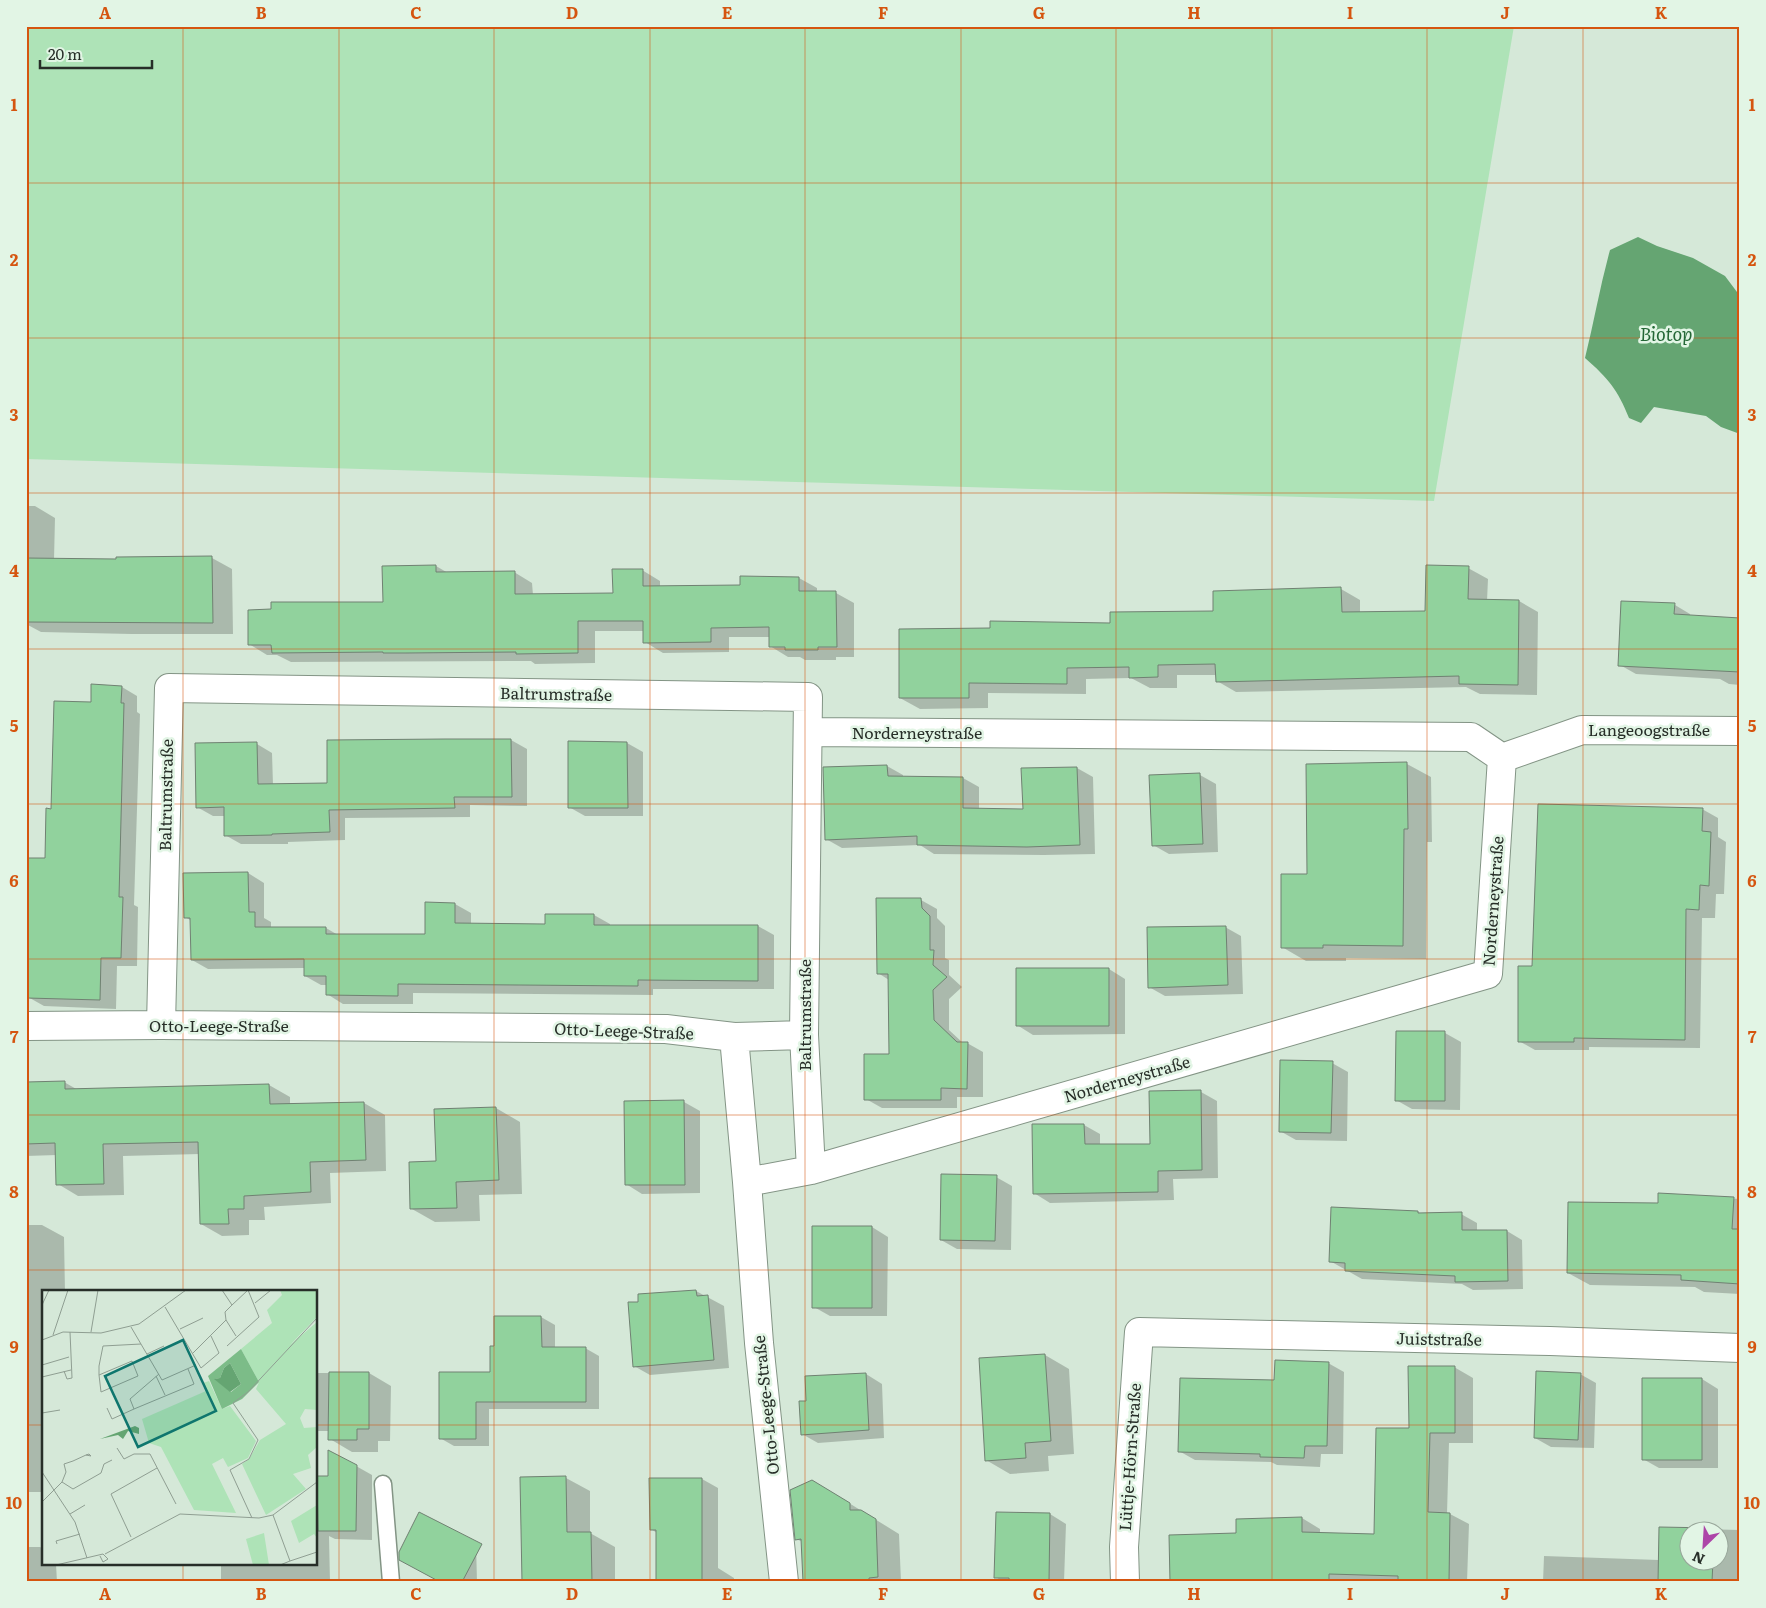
<svg xmlns="http://www.w3.org/2000/svg" width="1766" height="1608" font-family="Literata,serif">
<style>
.green{fill:#aee3b7}
.water{fill:#65a572}
.shadow{fill:#0003;fill-rule:evenodd}
.building{fill:#91d29d;stroke:#708172}
.lines{fill:none;stroke-linecap:round;stroke-linejoin:round}
.lane-casing{stroke:#839485;stroke-width:19}
.street-casing{stroke:#839485;stroke-width:30}
.lane{stroke:#fff;stroke-width:16}
.street{stroke:#fff;stroke-width:28}
.grid{fill:none;stroke:#d5550f;stroke-width:1;stroke-opacity:0.55}
.labels{text-anchor:middle;stroke-width:5;stroke-linejoin:round;paint-order:stroke}
.street-label{font-size:16px;fill:#272e28;stroke:#e2f5e5}
.water-label{font-size:18px;font-style:italic;fill:#246736;stroke:#e2f5e5}
.inset-road{fill:none;stroke:#8f9e92;stroke-width:1}
.view{fill:#0f766e;fill-opacity:0.15;stroke:#0f766e;stroke-width:2.5}
.inset-edge{fill:none;stroke:#272e28;stroke-width:2.5}
.neatline{fill:none;stroke:#d5550f;stroke-width:2}
.grid-label{font-size:16px;text-anchor:middle;font-weight:bold;fill:#d5550f}
</style>
<rect width="100%" height="100%" fill="#d5e8d8"/>
<path class="green" d="M26,26h1488l-80,475 -1408,-42z"/>
<path class="water" d="M1638,237l19,9 36,12 32,18 15,20v138l-19,-7 -15,-11 -52,-9 -13,16 -12,-5c-11,-28 -21,-40 -44,-60 9,-36 15,-72 25,-108z"/>
<path class="shadow" d="M26,506h9l20,12 -1,42 64,1 94,-3 20,11 1,65h-102l-90,-2 -15,-8z
M436,566l12,7 66,-1 18,11 1,12 81,-1 28,-24 18,11v6l81,-1 58,-8 18,10v5h19l18,10v54h-18v3h-31l-5,-3h-12l-18,-11v-9h-41v15l-66,1 -18,-11v-11h-50v32l-60,1 -4,-3 -240,1 -14,-7h-10l-18,-11 135,-41v-36z
M1468,568l20,11 -1,22h32l19,11 -1,83 -57,-1 -14,-7 -230,5 -19,-11v-6h-40v13h-27l-19,-10 -45,1v15l-98,-1v15l-68,1 -20,-11 92,-69 120,-5 103,-11 126,-24 19,11v13l67,-1z
M1675,605l15,9v2l50,3v66l-11,-1 -9,-5 -84,-5 -16,-9z
M122,687l15,9v16l3,2 -6,191 4,2 -1,59h-20l-1,43 -72,-3 -16,-9 1,-30h-3v-108l20,1 6,-50 40,-106z
M511,740l16,9v57l-57,-1v12l-125,1v22l-57,2v2h-47l-16,-9v-19h-12l-16,-9 60,-63 15,9 1,32h56l-1,-44z
M627,743l16,9v64h-58l-16,-9z
M1407,764l24,13 1,65h-5l-1,117 -80,-1v3h-40l-24,-14 27,-71 -2,-111z
M887,766l16,9v2l60,1 16,9v23h45l53,-42 16,9 2,77 -51,1 -110,-1 -14,-9 -78,3 -16,-9z
M1200,775l16,9 2,68 -49,2 -16,-9z
M1702,809l16,9v19l8,5 -2,52h-8l-1,24h-13l-2,130 -111,-1v3h-54l-16,-9 14,-73z
M248,873l16,10v35l7,4v6h55l12,7 88,1 29,-32 16,9v12h75l48,-10 16,9v2h148l16,9v54h-121v6l-240,-2v11h-70l-16,-10v-9h-6l-16,-9v-8l-97,1 -16,-9v-39l-7,-4 -1,-43z
M921,900l16,9v9l8,8v32l4,2v15l13,12 -13,12v31l14,13h4l16,9v45h-26v11h-75l-16,-9 25,-44 -2,-75 -11,-7z
M1225,927l16,9 2,58 -78,2 -16,-9z
M1109,969l16,10v55l-92,1 -16,-10z
M1445,1033l16,9 -1,68 -48,-1 -16,-9z
M1332,1063l16,9 -1,69 -51,-1 -16,-9z
M64,1082l14,8 191,-5 21,12v8l74,-2 21,12 1,56 -56,2 1,30 -67,4 1,13h-16v15l-27,1 -21,-12 -1,-70 -77,2 1,39 -46,1 -20,-12 -1,-29 -31,1v-73z
M1201,1092l16,9 1,77 -45,1 1,21 -124,3 -16,-10 -1,-67 51,-1 16,9v11h51z
M684,1102l16,9v82l-58,1 -16,-10z
M496,1108l24,14 2,72 -43,1 1,26 -45,1 -23,-13 25,-47 -2,-52z
M996,1177l16,9 -1,64 -54,-1 -16,-9z
M1659,1194l81,5v95l-36,-2 -9,-5 -105,-2 -22,-12 91,-68z
M1418,1212l4,2h39l16,9v9l30,-1 15,9 1,49 -50,1 -11,-6 -100,-5 -32,-18z
M26,1225h16l22,12 1,55h-21v200h-18z
M872,1227l16,10 -1,79h-57l-16,-9z
M696,1291l28,15 5,62 -79,7 -16,-9 6,-63z
M495,1317h46l14,8v23h30l14,8v53h-110v37h-35l-14,-8 51,-65 4,-26z
M1045,1355l24,14 5,85 -26,2 1,15 -39,3 -24,-14z
M1328,1363l16,9 -1,82h-22l-1,13 -43,-2 -6,-3 -76,-2 -16,-9 97,-70z
M1454,1367l19,11v65h-24l-2,71h3l19,10 -2,58h-295l65,-48 65,-16 18,11v5l55,2 35,-107z
M316,1373h53l22,13 -1,55h-12v11h-26l-22,-13v-8h-14z
M866,1374l16,10 2,54 -66,5 -16,-9z
M1580,1374l16,9 -2,65 -43,-1 -16,-9z
M1644,1379h58l16,10v79h-59l-16,-9z
M356,1466l16,9v65l-37,-1 -6,-3 1,46h-109v-18h95v-44l3,2z
M566,1478l24,13v42l25,14v35h-92z
M702,1479l16,9v80l16,10v4h-77v-49l-6,-4z
M836,1495l63,39 2,48h-97l-1,-40 -7,-3z
M1050,1514l16,10 -2,58h-61l-7,-5z
M1660,1528l80,2v52h-197l1,-26 115,4zM1688,1530h30v30h-30z
M476,1543l1,39h-36z
M26,1547h14l4,2v15h12l1,18h-31z"/>
<path class="building" d="M212,556l1,67 -187,-1v-64l90,1v-2z
M436,565v7l79,-1v23l98,-1 -1,-24h31v17l97,-1v-9l59,1v14h37l1,56h-19v3h-33v-3h-16v-20l-58,1v14l-68,1v-22h-65v32l-62,1v-2l-110,1h-23v-1l-111,1 -1,-8h-23v-35l23,-1v-7h112l-1,-36z
M1426,565l43,1 -1,33 51,1 -1,85 -59,-1v-8l-243,6 -1,-18 -57,1v12l-29,1v-11l-62,1v16l-98,-1v15h-70v-69l91,-1v-7l120,2v-11l103,-1v-20l128,-4 1,25 83,-1z
M1621,601l54,2 -1,11 66,4v54l-122,-6z
M91,684l31,2 -1,17h3l-5,194h4l-2,61h-20l-1,42 -73,-2 -1,-140h19l1,-50 5,1 3,-108 37,1z
M445,739h66l1,58h-58l1,11 -126,2 1,22 -58,2v1l-48,1v-29l-28,1 -1,-65 62,-1 1,42 69,-1v-43z
M568,741l59,1 1,66h-60z
M1407,762l1,67h-4l-1,117 -80,-1v3h-42v-74h26l-1,-110z
M887,765l1,11 75,1v31l60,1 -2,-41 56,-1 3,78 -53,2 -110,-2v-9l-92,4 -2,-73z
M1200,773l3,71 -51,2 -3,-71z
M1538,804l165,4 -1,23 9,1 -2,54 -9,-1 -1,25 -13,-1 -1,131 -111,-2v4h-56v-76h14z
M248,872l1,40h6v15h71v7h99v-32l30,1v20l90,1v-10h49v11h164v56l-120,-1v6l-240,-2v12l-72,-1v-19h-22v-17l-113,1 -1,-42h-6l-1,-45z
M876,898h45l1,10 8,8v34h4l-1,15 14,12 -14,13 1,30 23,22h11l-1,47 -26,-1v12h-77v-46h25l-1,-80h-11z
M1226,926l2,59 -80,3 -1,-61z
M1016,968h93v58h-93z
M1396,1031h49v70h-50z
M1280,1060l53,1 -2,72 -52,-1z
M65,1081v8l204,-5 1,20 94,-2 2,58 -56,2 1,30 -67,4v13h-16l1,15h-29l-2,-82 -95,2 1,40 -48,1 -1,-42 -29,1v-62z
M1201,1090l1,80 -44,1v21l-125,2 -1,-70h52l1,20h65l-1,-53z
M684,1100l1,85h-60l-1,-84z
M496,1107l3,73 -43,2 1,26 -47,1 -1,-47 27,-1 -2,-52z
M941,1174l56,1 -2,66 -55,-1z
M1658,1193l76,4 -2,32h8v55l-59,-4v-5l-114,-2 1,-71 90,1z
M1331,1207l87,4v2l44,-1v18h45l1,51 -53,1v-6l-110,-5v-8l-16,-1z
M812,1226h60v82h-60z
M696,1290l1,6 11,-1 6,65 -81,7 -5,-65h10v-8z
M494,1316h47l1,31h44v55h-110v37h-37v-67h51v-26h4z
M1045,1354l6,87 -26,2 1,15 -41,3 -6,-103z
M1275,1360l54,2 -2,84h-22l-1,12 -44,-1v-3l-82,-2 2,-74 94,2z
M1408,1366h47v67h-25l-2,79 22,1 -1,69h-51v-6l-69,-2v8h-57v-2l-102,2 -1,-47 67,-2v-14l66,-2v15l72,2 2,-106h33z
M1536,1371l45,2 -3,67 -44,-2z
M329,1372h40v57h-12v11h-29z
M866,1373l3,57 -68,5 -2,-34h7l-1,-25z
M1642,1378h60v82h-60z
M328,1450l29,15 -1,66h-38l-1,-55h11z
M566,1476l1,56h24l1,50h-70l-2,-105z
M649,1478h53v104h-46v-52h-6z
M812,1480l38,23v7h11l15,9 2,58 -9,1v4h-66l-2,-43 -6,1 -5,-50z
M419,1512l63,32 -20,38h-22l-41,-22v-8z
M996,1512l54,1 -1,69h-40v-4h-15z
M1659,1527l54,1v2h-25v30h25l-1,22h-54z"/>
<g class="lines">
<defs>
<path id="lane" d="M383,1484l8,98"/>
<path id="street" d="M1502,758l80,-28 158,1
M161,1025l8,-337 639,9 -4,338 7,135
M26,1026l135,-1 505,4 68,8 13,145 12,161 25,239
M734,1037l70,-2
M747,1182l64,-12 677,-196 14,-216 -31,-21 -663,-5
M1125,1582l-1,-35 15,-215 411,9 190,7"/>
</defs>
<use href="#lane" class="lane-casing"/>
<use href="#street" class="street-casing"/>
<use href="#lane" class="lane"/>
<use href="#street" class="street"/>
</g>
<path class="grid" d="M183,26v1266M339,26v1556M494,26v1556M650,26v1556M805,26v1556M961,26v1556M1116,26v1556M1272,26v1556M1427,26v1556M1583,26v1556M26,183h1714M26,338h1714M26,493h1714M26,649h1714M26,804h1714M26,959h1714M26,1115h1714M26,1270h1714M26,1425h18M316,1425h1424M183,1564v18"/>
<g class="labels">
<g class="street-label">
<text transform="translate(556 694) rotate(1)" y="6">Baltrumstraße</text>
<text x="1649" y="736">Langeoogstraße</text>
<text x="917" y="739">Norderneystraße</text>
<text transform="translate(166 795) rotate(-89)" y="6">Baltrumstraße</text>
<text transform="translate(1493 901) rotate(-86)" y="6">Norderneystraße</text>
<text transform="translate(805 1015) rotate(-90)" y="6">Baltrumstraße</text>
<text x="219" y="1032">Otto-Leege-Straße</text>
<text transform="translate(624 1031) rotate(2)" y="6">Otto-Leege-Straße</text>
<text transform="translate(1127 1079) rotate(-16)" y="6">Norderneystraße</text>
<text transform="translate(1439 1339) rotate(1)" y="6">Juiststraße</text>
<text transform="translate(766 1405) rotate(-96)" y="6">Otto-Leege-Straße</text>
<text transform="translate(1130 1457) rotate(-86)" y="6">Lüttje-Hörn-Straße</text>
</g>
<g class="water-label">
<text x="1666" y="341">Biotop</text>
</g>
</g>
<g transform="translate(42 1290)">
<rect width="275" height="275" fill="#d5e8d8"/>
<path d="M238,0h37v27l-27,28 27,-23v88l-12,-1 -5,9 4,10 13,-1v20l-9,8 3,13 -18,6 13,15 -40,26 -24,-51 7,-5 11,-19 26,-16 -30,-35 3,-7 -18,-33 31,-26 -5,-13 15,-15zM167,91l13,28 8,-3 26,35 -8,17 -20,9 -5,-9 -11,6 24,49 -42,-3 -33,-63 -12,-4 -7,-24 64,-28 -3,-8zM275,215v33l-3,-4 -15,9 -8,-22zM222,243l5,32h-16l-7,-26z" fill="#aee3b7"/>
<path d="M199,59l18,33 -17,17 -20,10 -14,-33zM188,73l11,21 -10,8 -16,-13 5,-1 4,-10z" fill="#7cbc88" fill-rule="evenodd"/>
<path d="M188,73l11,21 -11,8 -16,-13 6,-1 4,-10zM93,136l4,2v6l-11,-3 -5,8 -5,-4 -18,4z" fill="#65a572"/>
<path class="inset-road" d="M180,0l10,15 16,-15M213,13l16,-13M0,15l7,-15M123,17l36,61 18,-15 -8,-17M184,30l10,16M89,37l31,53 34,-15M138,39l23,-11M49,42l7,-42M11,45l15,-45M0,50l21,-8 38,1 38,-9 47,-34M185,56l32,-29 -11,-27M151,63l33,-33 -1,-8 7,-7M105,64l17,-8M0,75l27,-8M22,81l3,8 5,-1 -2,-46M117,84l-29,25 4,10 60,-25 -6,-15M57,85l33,-14 6,15 -37,16 -2,-17v-9l4,-20 38,-2M114,86l9,19M0,87l29,-7M65,118l5,11 22,-10M0,123l18,-3M75,158l7,11 10,-5h16l26,50M0,182l33,50 12,36M20,192l11,7 28,-16 3,-9 8,-4M0,212l20,-20 4,-10 -2,-8 9,-3 13,-6 3,-1 2,2 -5,-1M28,224l15,-9M231,225l17,46 -10,4M210,228l-22,-48 19,-11 9,-19 -25,-37 15,-11 69,-74M89,247l-20,-43 46,-26M15,254l-1,-3 24,-7M63,264l75,-40 79,4 14,-3 44,-33M248,271l27,-9M14,275l47,-11 5,5 -5,3 -3,-6"/>
<path class="view" d="M141,50l33,71 -78,36 -33,-71z"/>
<rect width="275" height="275" class="inset-edge"/>
</g>
<rect width="1766" height="1608" fill="none" stroke="#e2f5e5" stroke-width="55"/>
<g transform="translate(1704 1546) rotate(205)"><circle r="24" fill="#e2f5e5" stroke="#97a599"/>
<path d="M0-4L9 19L0 12L-9 19Z" fill="#ad45a8"/>
<text y="-8" font-size="14" font-weight="bold" text-anchor="middle" fill="#272e28">N</text>
</g>
<path d="M40 60v8h112v-8" fill="none" stroke="#272e28" stroke-width="2.5"/>
<text x="48" y="60" font-size="15" fill="#272e28" stroke="#e2f5e5" stroke-width="4" paint-order="stroke">20 m</text>
<rect x="28" y="28" width="1710" height="1552" class="neatline"/>
<g class="grid-label">
<text x="105" y="19">A</text>
<text x="261" y="19">B</text>
<text x="416" y="19">C</text>
<text x="572" y="19">D</text>
<text x="727" y="19">E</text>
<text x="883" y="19">F</text>
<text x="1039" y="19">G</text>
<text x="1194" y="19">H</text>
<text x="1350" y="19">I</text>
<text x="1505" y="19">J</text>
<text x="1661" y="19">K</text>
<text x="14" y="111">1</text>
<text x="1752" y="111">1</text>
<text x="14" y="266">2</text>
<text x="1752" y="266">2</text>
<text x="14" y="421">3</text>
<text x="1752" y="421">3</text>
<text x="14" y="577">4</text>
<text x="1752" y="577">4</text>
<text x="14" y="732">5</text>
<text x="1752" y="732">5</text>
<text x="14" y="887">6</text>
<text x="1752" y="887">6</text>
<text x="14" y="1043">7</text>
<text x="1752" y="1043">7</text>
<text x="14" y="1198">8</text>
<text x="1752" y="1198">8</text>
<text x="14" y="1353">9</text>
<text x="1752" y="1353">9</text>
<text x="14" y="1509">10</text>
<text x="1752" y="1509">10</text>
<text x="105" y="1600">A</text>
<text x="261" y="1600">B</text>
<text x="416" y="1600">C</text>
<text x="572" y="1600">D</text>
<text x="727" y="1600">E</text>
<text x="883" y="1600">F</text>
<text x="1039" y="1600">G</text>
<text x="1194" y="1600">H</text>
<text x="1350" y="1600">I</text>
<text x="1505" y="1600">J</text>
<text x="1661" y="1600">K</text>
</g>
</svg>
